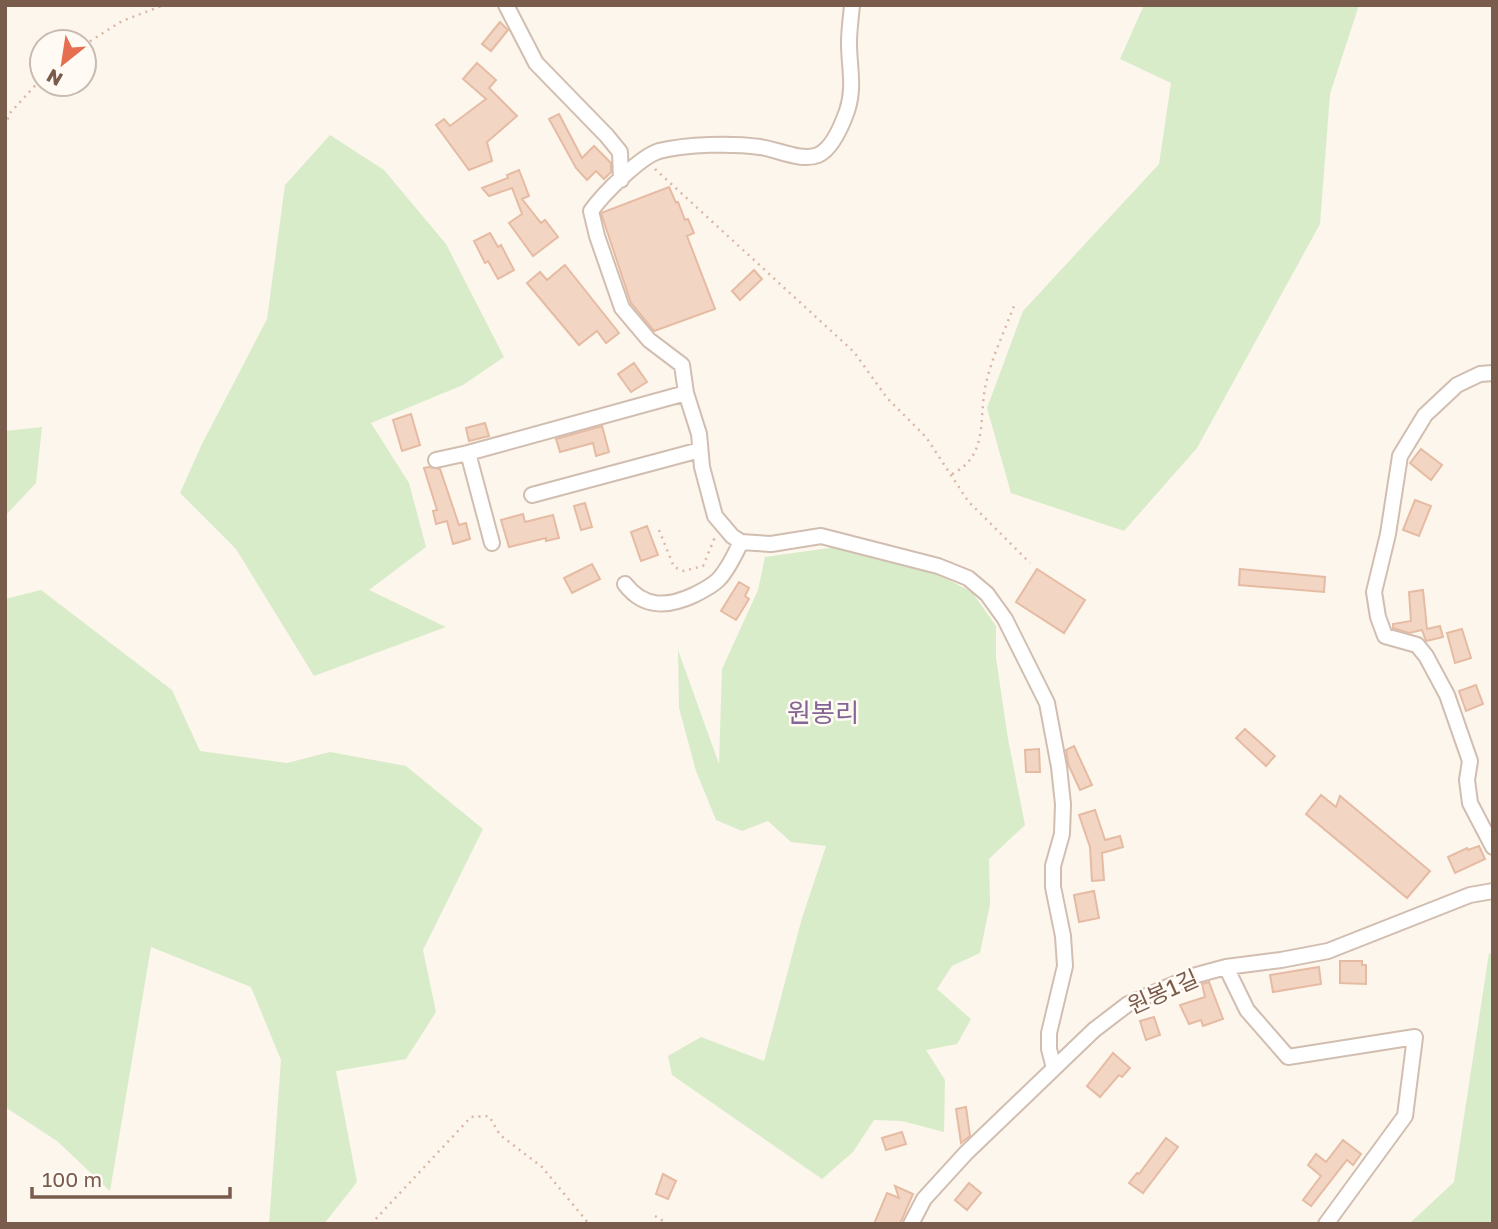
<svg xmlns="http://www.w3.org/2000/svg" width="1498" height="1229" font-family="'Golos Text','Noto Sans KR',sans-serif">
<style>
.green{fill:#d8ecc9}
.building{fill:#f3d5c3;stroke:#e6bba3;stroke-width:2}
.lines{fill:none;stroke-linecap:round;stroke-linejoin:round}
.minor-casing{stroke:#d1beb0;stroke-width:18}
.path{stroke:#d9b8a5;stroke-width:2.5;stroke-dasharray:2 5;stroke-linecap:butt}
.minor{stroke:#fff;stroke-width:14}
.labels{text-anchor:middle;stroke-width:5;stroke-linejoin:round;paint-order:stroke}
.street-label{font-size:23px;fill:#7a5c4d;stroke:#fffaf3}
.quarter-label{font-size:26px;fill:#846695;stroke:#fffaf3}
</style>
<rect width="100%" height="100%" fill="#fdf6ec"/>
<path class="green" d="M1144,5h215l-29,89 -10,130 -123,224 -73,83 -113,-38 -24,-85 36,-97 136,-147 12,-81 -51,-24z
M330,135l54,35 62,74 58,113 -41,28 -92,38 38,60 17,64 -57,43 77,37 -132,49 -78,-127 -56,-56 22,-49 65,-125 18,-134z
M42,427l-6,56 -31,33v-85z
M836,547l103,28 33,17 24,34v32l12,81 17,86 -36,34 1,45 -10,49 -28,13 -15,23 34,30 -14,25 -31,6 19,30 -1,52 -42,-11 -28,-1 -21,32 -31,27 -150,-104 -4,-19 33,-19 63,24 38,-143 24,-72 -35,-4 -23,-21 -26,10 -26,-11 -20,-49 -17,-63 -1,-58 41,114 3,-95 36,-79 7,-33z
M41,590l131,100 28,61 87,12 43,-11 76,14 77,63 -60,121 13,62 -30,47 -70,12 21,111 -33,42h-55l12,-164 -30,-73 -100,-40 -41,244 -53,-50 -52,-34v-508z
M1489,953l4,3v268h-84l45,-42z"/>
<path class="building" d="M500,22l8,8 -17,21 -9,-7z
M477,63l19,17 -7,8 28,28 -30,26 5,19 -23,9 -33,-45 8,-6 6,7 36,-27 -23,-20z
M559,114l23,44 12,-12 17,17v9l-7,7 -8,-8 -9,9 -11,-12 -27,-49z
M519,170l10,26 -7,3 19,24 4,-3 13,17 -25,19 -24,-33 13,-9 -10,-26 -23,8 -7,-8 26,-10 -1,-3z
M669,187l7,16 2,-1 7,18 3,-1 6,14 -7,3 28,73 -61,22 -23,-28 -30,-90z
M490,233l8,14 3,-2 13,25 -16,9 -10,-18 -3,2 -11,-22z
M565,265l54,68 -13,10 -9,-12 -18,14 -52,-62 13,-11 7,8z
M754,270l8,9 -22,21 -8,-9z
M634,363l13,19 -16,10 -13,-18z
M411,414l9,31 -18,6 -9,-31z
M485,423l4,13 -20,5 -3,-13z
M602,426l7,26 -13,4 -3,-13 -33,9 -4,-13z
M1421,449l21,16 -11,15 -21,-17z
M429,467l11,2 19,56 7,-2 4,16 -17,5 -6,-23 -11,3 -3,-13 4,-1 -13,-42z
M1415,500l16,6 -12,30 -16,-6z
M585,503l7,24 -11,3 -7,-24z
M523,514l2,8 28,-7 6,23 -13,3v-3l-37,9 -8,-27z
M647,526l11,29 -17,6 -10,-29z
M592,564l8,15 -28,14 -8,-15z
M1037,569l48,31 -21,33 -48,-31z
M1240,569l85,8 -1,15 -85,-7z
M739,582l10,6 -4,8 4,3 -13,21 -15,-9z
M1423,590l4,39 13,-3 3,11 -17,4 -4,-11 -13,3 -16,-5v-4l18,-3 -2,-29z
M1462,629l9,29 -16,5 -8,-30z
M1476,685l7,19 -17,7 -7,-20z
M1245,729l30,27 -9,10 -30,-28z
M1074,746l18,39 -12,5 -12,-26 -2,-14z
M1039,749l1,23h-14l-1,-22z
M1321,795l15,12 4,-11 90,75 -23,27 -101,-84z
M1095,810l10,30 15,-4 3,11 -21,6 2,27 -12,1 -2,-34 -11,-32z
M1479,846l6,13 -30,14 -7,-16 19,-9 1,2z
M1094,891l5,27 -20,4 -5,-27z
M1340,961h22v4h4v19l-26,-1z
M1319,967l2,17 -48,8 -3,-17z
M1209,982l14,37 -20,7 -2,-6 -12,4 -9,-19 25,-8 -3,-13z
M1154,1017l6,18 -14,5 -6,-19z
M1113,1053l17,15 -8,9 -3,-2 -19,22 -13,-11z
M966,1107l4,29 -9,7 -5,-34z
M902,1132l4,12 -20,6 -4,-12z
M1166,1138l12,9 -35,46 -14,-10 8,-10 2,1z
M1343,1140l18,14 -8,11 -6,-5 -36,46 -8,-6 18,-24 -13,-11 8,-11 10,8z
M663,1174l13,7 -8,18 -12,-5z
M969,1183l12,10 -14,17 -12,-10z
M895,1186l18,8 -13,30h-26l13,-31 12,5z"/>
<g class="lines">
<defs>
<path id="minor" d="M506,5l30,58 71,73 13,16 1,28
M852,5c-1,12 -3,25 -3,38 0,24 6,44 -2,68 -5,14 -15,38 -29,44 -17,7 -41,-6 -58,-8 -28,-4 -73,-3 -101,4 -19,6 -56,43 -68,60l6,25 25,72 27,32 33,25 4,28 13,41 3,33 13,49 17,20 9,6 30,2 50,-8 117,30 30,12 19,16 18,25 42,84 12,64 4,37 -1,30 -9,32v21l10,49 2,30 -16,67v16l5,19
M1493,373l-13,1 -23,11 -32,30 -25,41 -12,78 -14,58 4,25 7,19 32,9 9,11 21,39 23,66 -3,19 3,23 23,44
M436,460l32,-7
M532,495l168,-45
M492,543l-24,-90 218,-60
M625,584c19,25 43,23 69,11 8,-4 18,-9 24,-15 10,-10 17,-26 23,-38
M1226,967l21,43 41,47 127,-20 -10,79 -79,108
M911,1224l13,-25 42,-46 128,-123 34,-26 65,-28 33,-9 55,-7 47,-9 142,-56 23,-4"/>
</defs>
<use href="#minor" class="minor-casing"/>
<path class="path" d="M84,45l38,-24 42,-16
M5,126l5,-13 32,-35
M655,169l199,183 33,46 39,39 42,64 62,62
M952,474c36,-18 27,-53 33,-86 5,-26 19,-56 29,-82
M659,530l15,37 10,4 19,-5 12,-29
M655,1216l13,8
M371,1224l100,-107 18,-1 11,19 42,32 47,57"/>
<use href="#minor" class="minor"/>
</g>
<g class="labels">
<g class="street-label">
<text transform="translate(1163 992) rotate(-24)" y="8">원봉1길</text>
</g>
<g class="quarter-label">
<text x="823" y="722">원봉리</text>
</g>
</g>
<rect width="1498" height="1229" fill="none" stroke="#7a5c4d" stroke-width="14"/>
<g transform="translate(63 63) rotate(210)"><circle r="33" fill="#fffaf3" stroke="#cabbb1" stroke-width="2"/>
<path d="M0-5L12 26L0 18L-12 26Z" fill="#e76f51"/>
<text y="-10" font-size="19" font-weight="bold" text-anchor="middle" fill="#7a5c4d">N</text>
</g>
<path d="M32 1187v10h198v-10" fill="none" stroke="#7a5c4d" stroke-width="3.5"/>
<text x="42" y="1187" font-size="21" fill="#7a5c4d" stroke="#fffaf3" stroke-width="5" paint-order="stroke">100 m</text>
</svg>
